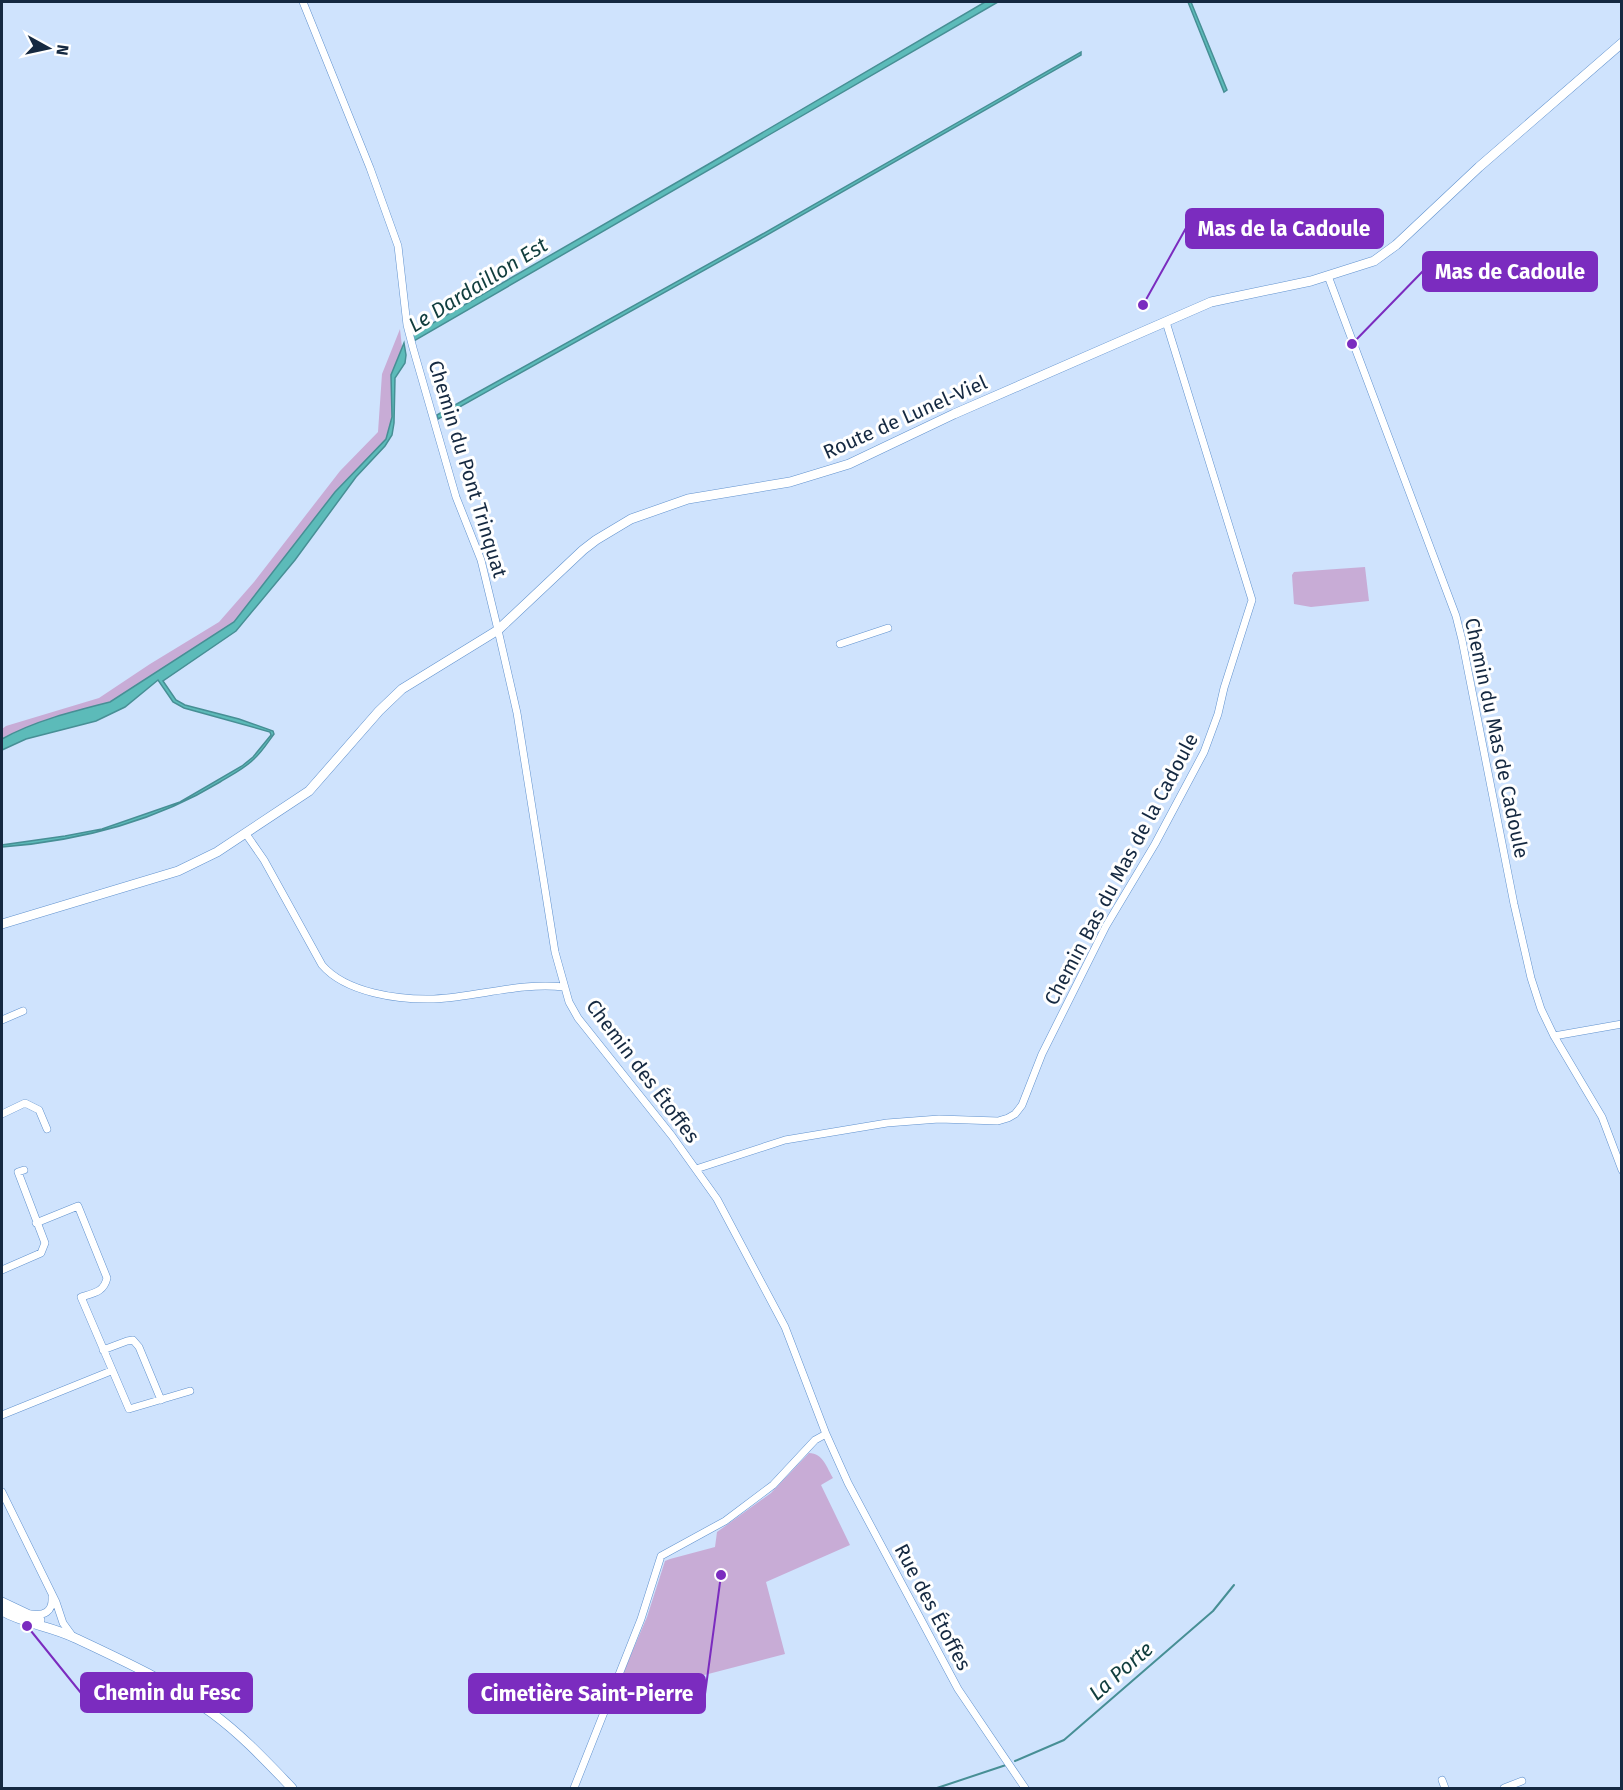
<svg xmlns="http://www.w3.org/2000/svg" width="1623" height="1790" font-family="'Fira Sans',sans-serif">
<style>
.green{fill:#c8acd6}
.water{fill:#5cbbb9;stroke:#478f95;stroke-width:1.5}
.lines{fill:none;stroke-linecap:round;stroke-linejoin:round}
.stream{stroke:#478f95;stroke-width:2}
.street-casing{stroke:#6192ce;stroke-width:8}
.secondary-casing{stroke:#6192ce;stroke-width:10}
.street{stroke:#fff;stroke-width:7}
.secondary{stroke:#fff;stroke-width:9}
.labels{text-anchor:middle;stroke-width:6;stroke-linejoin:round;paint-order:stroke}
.street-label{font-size:20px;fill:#152941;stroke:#fff}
.water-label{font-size:21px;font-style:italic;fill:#113e3e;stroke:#fff}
.leader{fill:none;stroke:#7b2cbf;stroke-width:2}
.callout-dot{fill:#7b2cbf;stroke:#fff;stroke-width:2}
.callout{fill:#7b2cbf;stroke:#7b2cbf;stroke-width:2}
.callout-label{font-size:21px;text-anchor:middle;font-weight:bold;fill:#fff}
</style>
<rect width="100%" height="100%" fill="#cfe3fd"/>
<path class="green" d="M400,329l2,18 -11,28 1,42 -6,22 -51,53 -101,130 -124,80 -71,21 -37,16v-10l4,-3 93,-28 51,-34 69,-42 35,-40 86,-111 38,-39 4,-58z
M1365,567l4,34 -58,6 -17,-3 -2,-29 2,-3z
M809,1453c14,0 18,15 24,25l-12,7 29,60 -84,37 19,72 -173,45 35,-82 18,-56 5,-2 45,-12 2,-15 54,-39z"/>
<path class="water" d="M985,2h13l-584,339 -2,-6 295,-170z
M1188,2h3l36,88 -3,2z
M1081,52v3l-321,184 -322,180 -1,-4 322,-179z
M404,343l2,12 -1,8 -10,15 -1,45 -2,12 -7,11 -29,31 -61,83 -59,71 -73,50 13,19 9,5 54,14 34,12 1,3c-6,8 -12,18 -20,25 -10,10 -23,16 -34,23 -66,40 -142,59 -218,65v-2l63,-9 37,-7 78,-27 62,-36 11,-9 18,-22 -1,-3 -86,-24 -11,-6 -15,-22 -33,27 -29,14 -70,18 -24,11v-11c32,-18 72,-28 108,-37l124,-80 101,-130 51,-53 6,-22 -1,-42z"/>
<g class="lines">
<path class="stream" d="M1015,1761l49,-21 149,-129 21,-26
M937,1788l69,-23"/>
<defs>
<path id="street" d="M303,2l67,166 28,78 9,79 6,23 43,149 25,63 17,70 19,83 38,239 14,50 9,16 94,118 45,63 68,128 41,107 22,49 110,206 67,99
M1328,276l128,340 6,24 52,264 17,74 10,31 13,27 48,81 20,53
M840,644l48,-16
M246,834l18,26 58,105c24,28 77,35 112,34 44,-2 86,-17 130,-12
M2,1020l21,-9
M1554,1036l68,-12
M2,1114l23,-11 14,7 8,19
M696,1169l89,-29 102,-17 52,-4 59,2 10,-3 7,-4 7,-9 20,-51 64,-128 49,-82 49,-92 14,-38 6,-26 28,-88 -86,-278
M36,1223l42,-17 29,72c-3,14 -13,15 -26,19l48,112 61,-18
M2,1270l39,-17 4,-10 -27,-71 6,-2
M103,1350l24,-9 6,-1 6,7 22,53
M2,1415l109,-44
M2,1492l54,110 7,21 8,11
M31,1614c13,2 22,-2 21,-17
M1442,1780l3,8
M574,1788l67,-169 20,-63 64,-35 48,-36 42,-45 11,-6
M1504,1788l18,-7"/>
<path id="secondary" d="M2,924l176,-53 39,-19 92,-61 70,-80 23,-22 96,-59 85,-80 13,-10 35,-21 57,-20 102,-17 59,-18 105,-50 257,-112 100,-21 63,-20 22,-16 83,-78 143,-124
M2,1602l38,18
M2,1611c22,13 49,15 73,27 47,22 95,44 137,75 30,22 55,49 80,75"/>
</defs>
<use href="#street" class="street-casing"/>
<use href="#secondary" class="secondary-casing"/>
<use href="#street" class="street"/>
<use href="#secondary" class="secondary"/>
</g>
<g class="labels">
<g class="street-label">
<text transform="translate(905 417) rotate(-24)" y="7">Route de Lunel-Viel</text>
<text transform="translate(468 469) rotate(73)" y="7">Chemin du Pont Trinquat</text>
<text transform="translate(1497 738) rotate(78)" y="7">Chemin du Mas de Cadoule</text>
<text transform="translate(1121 869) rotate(-62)" y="7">Chemin Bas du Mas de la Cadoule</text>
<text transform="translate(643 1071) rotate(53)" y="7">Chemin des Étoffes</text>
<text transform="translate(933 1607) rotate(62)" y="7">Rue des Étoffes</text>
</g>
<g class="water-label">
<text transform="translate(478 285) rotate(-32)" y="7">Le Dardaillon Est</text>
<text transform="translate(1121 1671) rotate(-41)" y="7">La Porte</text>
</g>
</g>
<path class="leader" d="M1143 305L1186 228M1352 344L1423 271M27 1626L81 1693M721 1575L705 1694"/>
<g class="callout-dot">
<circle cx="1143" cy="305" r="6"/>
<circle cx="1352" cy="344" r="6"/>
<circle cx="27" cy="1626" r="6"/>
<circle cx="721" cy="1575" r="6"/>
</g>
<g class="callout">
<rect x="1186" y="209" width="197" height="39" rx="6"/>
<rect x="1423" y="252" width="174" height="39" rx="6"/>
<rect x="81" y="1673" width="171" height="39" rx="6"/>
<rect x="469" y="1674" width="236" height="39" rx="6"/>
</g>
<g class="callout-label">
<text x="1284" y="236">Mas de la Cadoule</text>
<text x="1510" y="279">Mas de Cadoule</text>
<text x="167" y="1700">Chemin du Fesc</text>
<text x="587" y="1701">Cimetière Saint-Pierre</text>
</g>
<rect width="1623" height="1790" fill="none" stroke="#152941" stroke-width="6"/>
<g transform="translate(48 48) rotate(98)" stroke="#ffffff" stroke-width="4.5" paint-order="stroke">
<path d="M0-4.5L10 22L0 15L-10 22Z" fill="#152941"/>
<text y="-9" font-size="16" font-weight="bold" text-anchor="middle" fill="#152941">N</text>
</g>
</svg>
